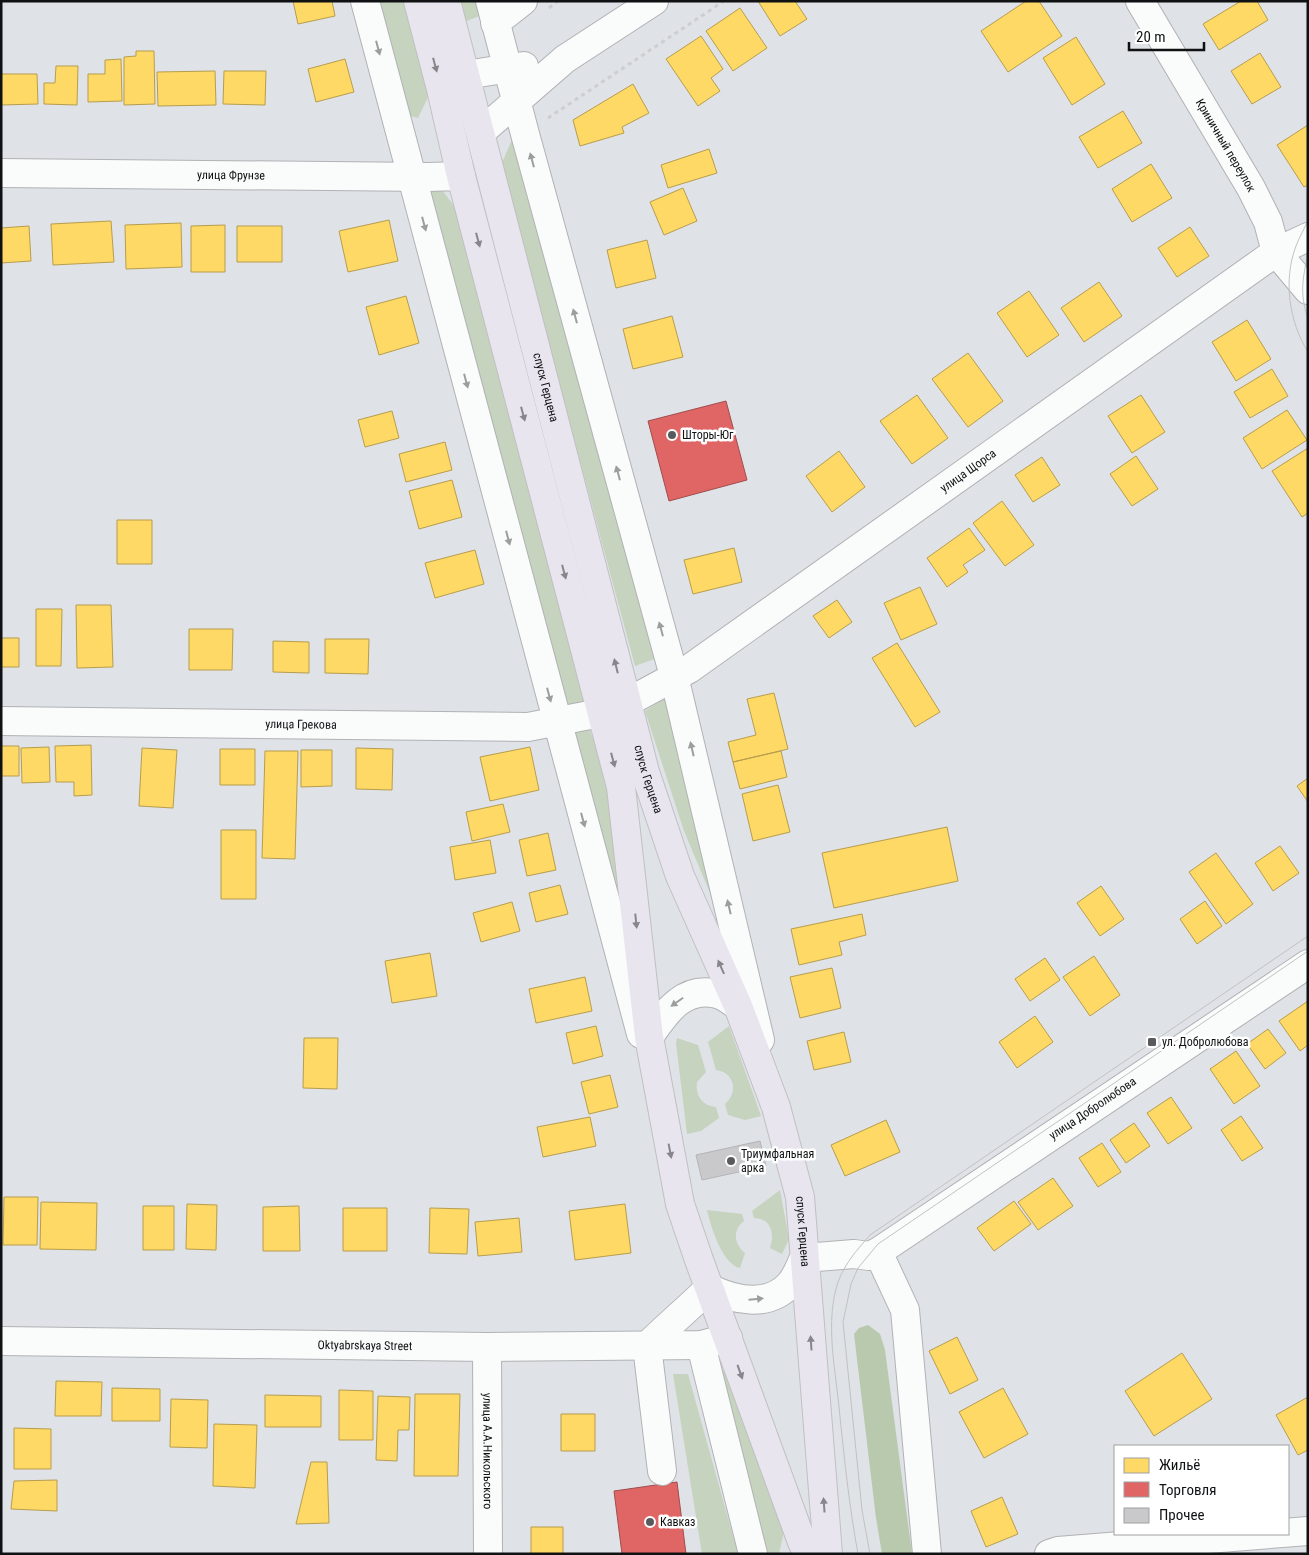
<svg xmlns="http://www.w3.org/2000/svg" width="1309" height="1555" font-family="'Roboto Condensed',sans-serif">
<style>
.green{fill:#c6d3be}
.forest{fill:#b8c9ad}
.homes{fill:#ffd966;stroke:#b79d4d}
.shops{fill:#e06666;stroke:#a14c4d}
.building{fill:#c9c9cc;stroke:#b4b4b7}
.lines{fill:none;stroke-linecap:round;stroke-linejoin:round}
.minor-casing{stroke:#b0b2b4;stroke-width:30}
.major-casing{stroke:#bfc0c2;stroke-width:30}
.path{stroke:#cdced0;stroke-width:3;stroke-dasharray:4 4;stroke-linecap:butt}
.minor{stroke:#fafbfb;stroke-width:28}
.major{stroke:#e9e5ee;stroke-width:28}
.tram{stroke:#c1c2c2;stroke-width:1}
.oneway{fill:#9c9d9e}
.oneway2{fill:#87868b}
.poi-dot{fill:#585a5d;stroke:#fff;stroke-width:2}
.labels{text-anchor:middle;stroke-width:5;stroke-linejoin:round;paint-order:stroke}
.street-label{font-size:12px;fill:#0f1113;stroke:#fff}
.poi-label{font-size:12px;fill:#0f1113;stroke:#fff;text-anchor:start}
</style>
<rect width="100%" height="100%" fill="#dfe2e6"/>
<path class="green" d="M374,1h31l24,94 -11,23 -13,-3z
M459,1h23l3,13 -21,8z
M517,128l143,529 -25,9 -134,-501z
M420,188l22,2 19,25 124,489 -27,5z
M670,695l59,243 -45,-107 -39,-120z
M589,728l22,58 20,189 -68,-242z
M729,1026l32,90 -16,4 -17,-5 -3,-11c14,-12 9,-32 -9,-34l-8,-28z
M677,1038l21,7 8,27 -9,10c-2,13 5,24 19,25l3,11 -18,13 -14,3 -11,-91z
M780,1190l9,49 -7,15 -12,-6c5,-14 1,-30 -16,-30l-2,-7z
M707,1210l35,4 2,7c-12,9 -10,23 1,32l-5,15c-18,-4 -29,-41 -33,-58z
M729,1370l55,161 -5,23h-19l-46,-181z
M673,1374h15l50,180h-36z"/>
<path class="forest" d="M868,1325l12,9 5,16 27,204h-30l-6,-36 -22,-184 5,-6z"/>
<path class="homes" d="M293,1h39l3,15 -37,8z
M758,1h37l12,18 -27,17z
M1026,1h13l23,35 -54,36 -27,-41z
M1241,1h16l11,19 -49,30 -16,-26z
M740,8l27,40 -34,23 -27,-40z
M701,36l22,33 -12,9 9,13 -22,15 -32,-47z
M1076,37l29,47 -33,21 -29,-47z
M136,51h18l1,53 -31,1v-48l12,-1z
M1260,53l21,34 -29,17 -21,-33z
M121,59l1,42 -34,1v-28h17v-14z
M345,59l9,33 -38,10 -8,-33z
M56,66h22l-1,39 -33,-1v-21h11z
M215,71l1,34 -58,1 -1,-34z
M224,71h42l-1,34 -42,-1z
M1,74h36l1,30 -37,1z
M633,84l16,29 -27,14 2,6 -44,13 -7,-26z
M1123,111l19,32 -44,25 -19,-31z
M1308,125v60l-4,2 -27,-42z
M709,149l8,24 -49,15 -7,-23z
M1151,164l21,34 -40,24 -20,-33z
M683,188l14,33 -33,14 -14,-33z
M389,220l9,41 -50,11 -9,-41z
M111,221l3,41 -61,3 -2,-41z
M181,223l1,44 -56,2 -1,-44z
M225,225v47h-34v-46z
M29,226l2,35 -30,2v-35z
M237,226h45v36h-45z
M1190,227l19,29 -32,21 -19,-29z
M647,240l9,38 -40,10 -9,-38z
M1099,282l23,34 -38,26 -23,-34z
M1029,291l30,44 -32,22 -30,-44z
M406,296l13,47 -40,12 -13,-48z
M672,316l11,41 -50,12 -10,-40z
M1247,320l24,39 -35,22 -24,-39z
M968,353l35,48 -35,26 -36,-48z
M1272,369l16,27 -38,22 -16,-26z
M917,395l31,43 -36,26 -32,-43z
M1141,395l24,37 -33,21 -24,-37z
M1287,410l20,30 -45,29 -19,-31z
M392,411l7,27 -34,9 -7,-27z
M445,442l7,28 -46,12 -7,-28z
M1308,448v65l-6,4 -30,-46z
M839,451l26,36 -33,25 -26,-36z
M1136,456l22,33 -26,17 -22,-32z
M1042,457l18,28 -27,17 -18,-27z
M452,480l10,37 -43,12 -10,-38z
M1002,501l32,44 -29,21 -32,-43z
M117,520h35v44h-35z
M969,528l16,22 -22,15 5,7 -21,15 -20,-29z
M734,548l8,34 -49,12 -9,-34z
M475,550l9,34 -49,14 -10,-35z
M920,587l17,37 -36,16 -17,-37z
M837,600l15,22 -23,16 -16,-22z
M76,605h35l2,62 -36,1z
M36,609h26l-1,57h-25z
M189,629h44l-1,41h-43z
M1,638h18v29h-18z
M325,639h44l-1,35 -43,-1z
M273,641l36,1v31l-36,-1z
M897,643l43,69 -25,15 -43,-69z
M774,693l14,56 -55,13 -5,-20 28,-7 -9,-36z
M91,745l1,50 -18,1v-14h-18l-1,-36z
M1,746h18v30h-18z
M49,747l1,35 -28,1 -1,-35z
M530,747l9,43 -49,11 -10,-44z
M142,748l35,2 -4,58 -34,-2z
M356,748l37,1 -1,41 -36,-1z
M220,749h35v36h-35z
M301,750h31v36l-31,1z
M265,751h33l-3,108 -33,-1z
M781,751l6,26 -47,12 -7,-27z
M1308,778v24l-11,-16z
M778,785l12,47 -37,9 -11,-47z
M503,804l7,28 -38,9 -6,-29z
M947,827l11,54 -124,27 -12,-55z
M221,830h35v69h-35z
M548,833l8,37 -29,6 -8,-36z
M490,840l6,33 -41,7 -5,-33z
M1280,846l19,27 -26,18 -18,-28z
M1216,853l37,51 -27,20 -37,-52z
M560,885l8,29 -32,8 -7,-29z
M1101,886l23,33 -24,17 -23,-33z
M1205,901l17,25 -25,18 -17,-25z
M512,902l8,29 -39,11 -8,-29z
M862,914l4,21 -27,7 3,13 -43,10 -8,-36z
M430,953l7,43 -45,7 -7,-42z
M1094,956l26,39 -30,21 -27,-39z
M1045,958l15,22 -30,21 -15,-22z
M832,968l9,40 -41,10 -10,-41z
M585,977l7,34 -56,12 -7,-34z
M1308,1001v44l-8,6 -21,-30z
M1035,1016l18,26 -36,26 -18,-26z
M596,1026l7,30 -30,8 -7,-31z
M1268,1029l18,24 -21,16 -18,-25z
M844,1032l7,30 -37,8 -7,-29z
M304,1038h34l-1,51 -34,-1z
M1236,1051l24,35 -26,18 -24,-35z
M610,1075l8,32 -29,7 -8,-32z
M1171,1097l21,31 -24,16 -21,-31z
M1241,1116l22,32 -21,13 -21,-31z
M590,1117l6,29 -53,11 -6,-30z
M886,1120l14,32 -55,24 -14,-31z
M1134,1123l16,23 -24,17 -16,-23z
M1102,1143l19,29 -23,15 -19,-29z
M1053,1178l20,28 -35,24 -20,-28z
M4,1197h34l-1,48h-34z
M1014,1201l17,23 -37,27 -17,-23z
M41,1202l56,1 -1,47 -56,-1z
M187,1204l30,1 -1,45 -30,-1z
M625,1204l6,49 -56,7 -6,-49z
M143,1206h31v44h-31z
M299,1206l1,45h-37v-44z
M343,1208h44v43h-44z
M430,1208l39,1 -2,45 -38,-1z
M519,1218l3,34 -44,4 -3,-34z
M957,1337l21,43 -28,14 -21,-43z
M1182,1353l30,46 -58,37 -29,-45z
M56,1381l46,1 -1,34h-46z
M112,1388l48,1v32h-48z
M1003,1388l25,46 -44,24 -25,-46z
M339,1390l34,1v49h-34z
M415,1394h45l-2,82h-44z
M265,1395l56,1v31h-56z
M378,1396l32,1 -1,33h-11l-1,31 -21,-1z
M1308,1397v53l-10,5 -22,-40z
M171,1399l37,1 -1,48 -37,-1z
M561,1414h34v37h-34z
M214,1424l43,1 -2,63 -42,-2z
M14,1428l37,1v40h-37z
M311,1462h16l2,61 -33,1z
M57,1480v31l-46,-2 3,-28z
M1002,1497l16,37 -32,13 -15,-36z
M531,1527h32v27h-32z"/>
<path class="shops" d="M726,401l21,79 -78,21 -21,-80z
M677,1482l9,72h-64l-8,-63z"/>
<path class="building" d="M760,1141l6,25 -64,14 -6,-25z"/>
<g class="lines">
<defs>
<g id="minor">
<path d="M365,1l276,1033"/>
<path d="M490,1l35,133 149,542 86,364"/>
<path id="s1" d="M1140,1l111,187 17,34 8,30 32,38"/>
<path d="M495,23l28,-22"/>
<path d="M465,75l59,-9"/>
<path d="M481,132l84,-73 89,-58"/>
<path id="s2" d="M1,173l427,4 33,-1"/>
<path id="s3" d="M626,703l63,-34 587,-417 32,-15"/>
<path id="s4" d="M1,721l527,6 72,-14"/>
<path d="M649,1037c16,-23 34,-52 68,-43 8,2 15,8 21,12"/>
<path d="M878,1252l27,58 22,244"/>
<path id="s5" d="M1,1341l486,6 214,-2 27,-7"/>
<path d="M701,1345l52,209"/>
<path id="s6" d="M487,1347l1,207"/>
<path id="s7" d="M662,1471l-15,-125c20,-20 42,-38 62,-58 25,12 58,20 80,-3 7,-7 11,-19 15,-27l50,-4 15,2 9,-4 430,-288"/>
<path d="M1049,1554l9,-3 250,-20"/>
</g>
<g id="major">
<path d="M418,1l23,88 20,87 160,611 28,250 31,167 19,56 103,282 6,12"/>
<path id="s8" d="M446,1l199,771 35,104 58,130 38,101 24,90 28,357"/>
</g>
</defs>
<use href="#minor" class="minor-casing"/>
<use href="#major" class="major-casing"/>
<path class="path" d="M549,8l9,-7
M548,118l176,-117"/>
<use href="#minor" class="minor"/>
<use href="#major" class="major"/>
<path class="tram" d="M1308,221c-4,8 -9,17 -12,25 -13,34 -7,76 12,106
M1308,252c-5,28 -9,39 0,67
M858,1554c-9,-49 -14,-98 -19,-147 -4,-41 -14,-85 -1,-125 7,-19 19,-32 32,-47l438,-299
M870,1554l-8,-44 -19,-188 8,-38 7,-16 20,-24 430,-293"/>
</g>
<defs><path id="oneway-solid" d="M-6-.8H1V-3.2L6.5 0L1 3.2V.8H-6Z" transform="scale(1.25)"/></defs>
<g class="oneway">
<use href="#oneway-solid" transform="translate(378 48) rotate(75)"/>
<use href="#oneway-solid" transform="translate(532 160) rotate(-105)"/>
<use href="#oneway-solid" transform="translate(424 224) rotate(75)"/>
<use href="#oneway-solid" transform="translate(575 316) rotate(-105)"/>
<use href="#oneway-solid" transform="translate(466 381) rotate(75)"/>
<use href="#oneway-solid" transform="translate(618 473) rotate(-105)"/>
<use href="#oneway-solid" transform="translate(508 538) rotate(75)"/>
<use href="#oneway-solid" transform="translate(661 629) rotate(-105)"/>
<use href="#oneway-solid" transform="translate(549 695) rotate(75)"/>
<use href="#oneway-solid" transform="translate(692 749) rotate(-103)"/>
<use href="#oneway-solid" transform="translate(583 820) rotate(75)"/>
<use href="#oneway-solid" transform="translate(729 907) rotate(-103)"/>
<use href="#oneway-solid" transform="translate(677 1002) rotate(145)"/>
<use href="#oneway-solid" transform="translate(756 1299) rotate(-5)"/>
</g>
<g class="oneway2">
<use href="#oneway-solid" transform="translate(435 65) rotate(75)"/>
<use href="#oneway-solid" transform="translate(478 240) rotate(75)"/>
<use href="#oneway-solid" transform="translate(523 414) rotate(75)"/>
<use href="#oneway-solid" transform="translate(564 572) rotate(75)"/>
<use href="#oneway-solid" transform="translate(616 666) rotate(-104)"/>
<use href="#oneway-solid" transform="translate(613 760) rotate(75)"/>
<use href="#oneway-solid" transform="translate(636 921) rotate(84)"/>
<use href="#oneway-solid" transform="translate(721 967) rotate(-114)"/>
<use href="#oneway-solid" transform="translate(670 1151) rotate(79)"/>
<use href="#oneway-solid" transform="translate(811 1343) rotate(-94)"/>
<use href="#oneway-solid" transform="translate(740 1372) rotate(70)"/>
<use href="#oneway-solid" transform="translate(824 1505) rotate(-94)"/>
</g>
<g class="poi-dot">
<circle cx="672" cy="435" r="5"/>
<rect x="1147" y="1037" width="10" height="10" rx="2.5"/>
<circle cx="731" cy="1161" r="5"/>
<circle cx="650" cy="1522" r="5"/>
</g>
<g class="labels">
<g class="street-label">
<text dy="4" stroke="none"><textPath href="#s1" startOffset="168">Криничный переулок</textPath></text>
<text dy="4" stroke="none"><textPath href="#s2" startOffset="230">улица Фрунзе</textPath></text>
<text dy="4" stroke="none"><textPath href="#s8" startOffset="399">спуск Герцена</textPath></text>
<text dy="4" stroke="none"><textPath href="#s3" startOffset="414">улица Щорса</textPath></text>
<text dy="4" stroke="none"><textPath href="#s4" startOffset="300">улица Грекова</textPath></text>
<text dy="4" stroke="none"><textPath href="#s8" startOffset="804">спуск Герцена</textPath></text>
<text dy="4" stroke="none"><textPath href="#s7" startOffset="661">улица Добролюбова</textPath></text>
<text dy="4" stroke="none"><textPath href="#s8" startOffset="1284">спуск Герцена</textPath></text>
<text dy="4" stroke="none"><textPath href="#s5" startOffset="364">Oktyabrskaya Street</textPath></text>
<text dy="4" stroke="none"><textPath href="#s6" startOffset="104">улица А.А.Никольского</textPath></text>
</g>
<g class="poi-label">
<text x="682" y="439">Шторы-Юг</text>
<text x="1162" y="1046">ул. Добролюбова</text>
<text x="741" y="1158">Триумфальная<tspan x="741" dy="14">арка</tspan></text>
<text x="660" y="1526">Кавказ</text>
</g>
</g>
<rect width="1309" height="1555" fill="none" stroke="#0f1113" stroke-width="5"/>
<rect x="1114" y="1445" width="175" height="90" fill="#ffffff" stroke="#9fa0a1"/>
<rect x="1124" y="1458" width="25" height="15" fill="#ffd966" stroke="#9fa0a1"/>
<text x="1159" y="1470" font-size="15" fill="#0f1113">Жильё</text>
<rect x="1124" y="1482" width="25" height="15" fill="#e06666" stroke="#9fa0a1"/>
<text x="1159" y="1495" font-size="15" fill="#0f1113">Торговля</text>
<rect x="1124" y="1508" width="25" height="15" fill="#c9c9cc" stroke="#9fa0a1"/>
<text x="1159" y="1520" font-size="15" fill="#0f1113">Прочее</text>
<path d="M1129 42v8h75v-8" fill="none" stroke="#0f1113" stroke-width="2.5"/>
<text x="1136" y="42" font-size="15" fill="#0f1113" stroke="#ffffff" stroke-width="4" paint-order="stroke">20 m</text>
</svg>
